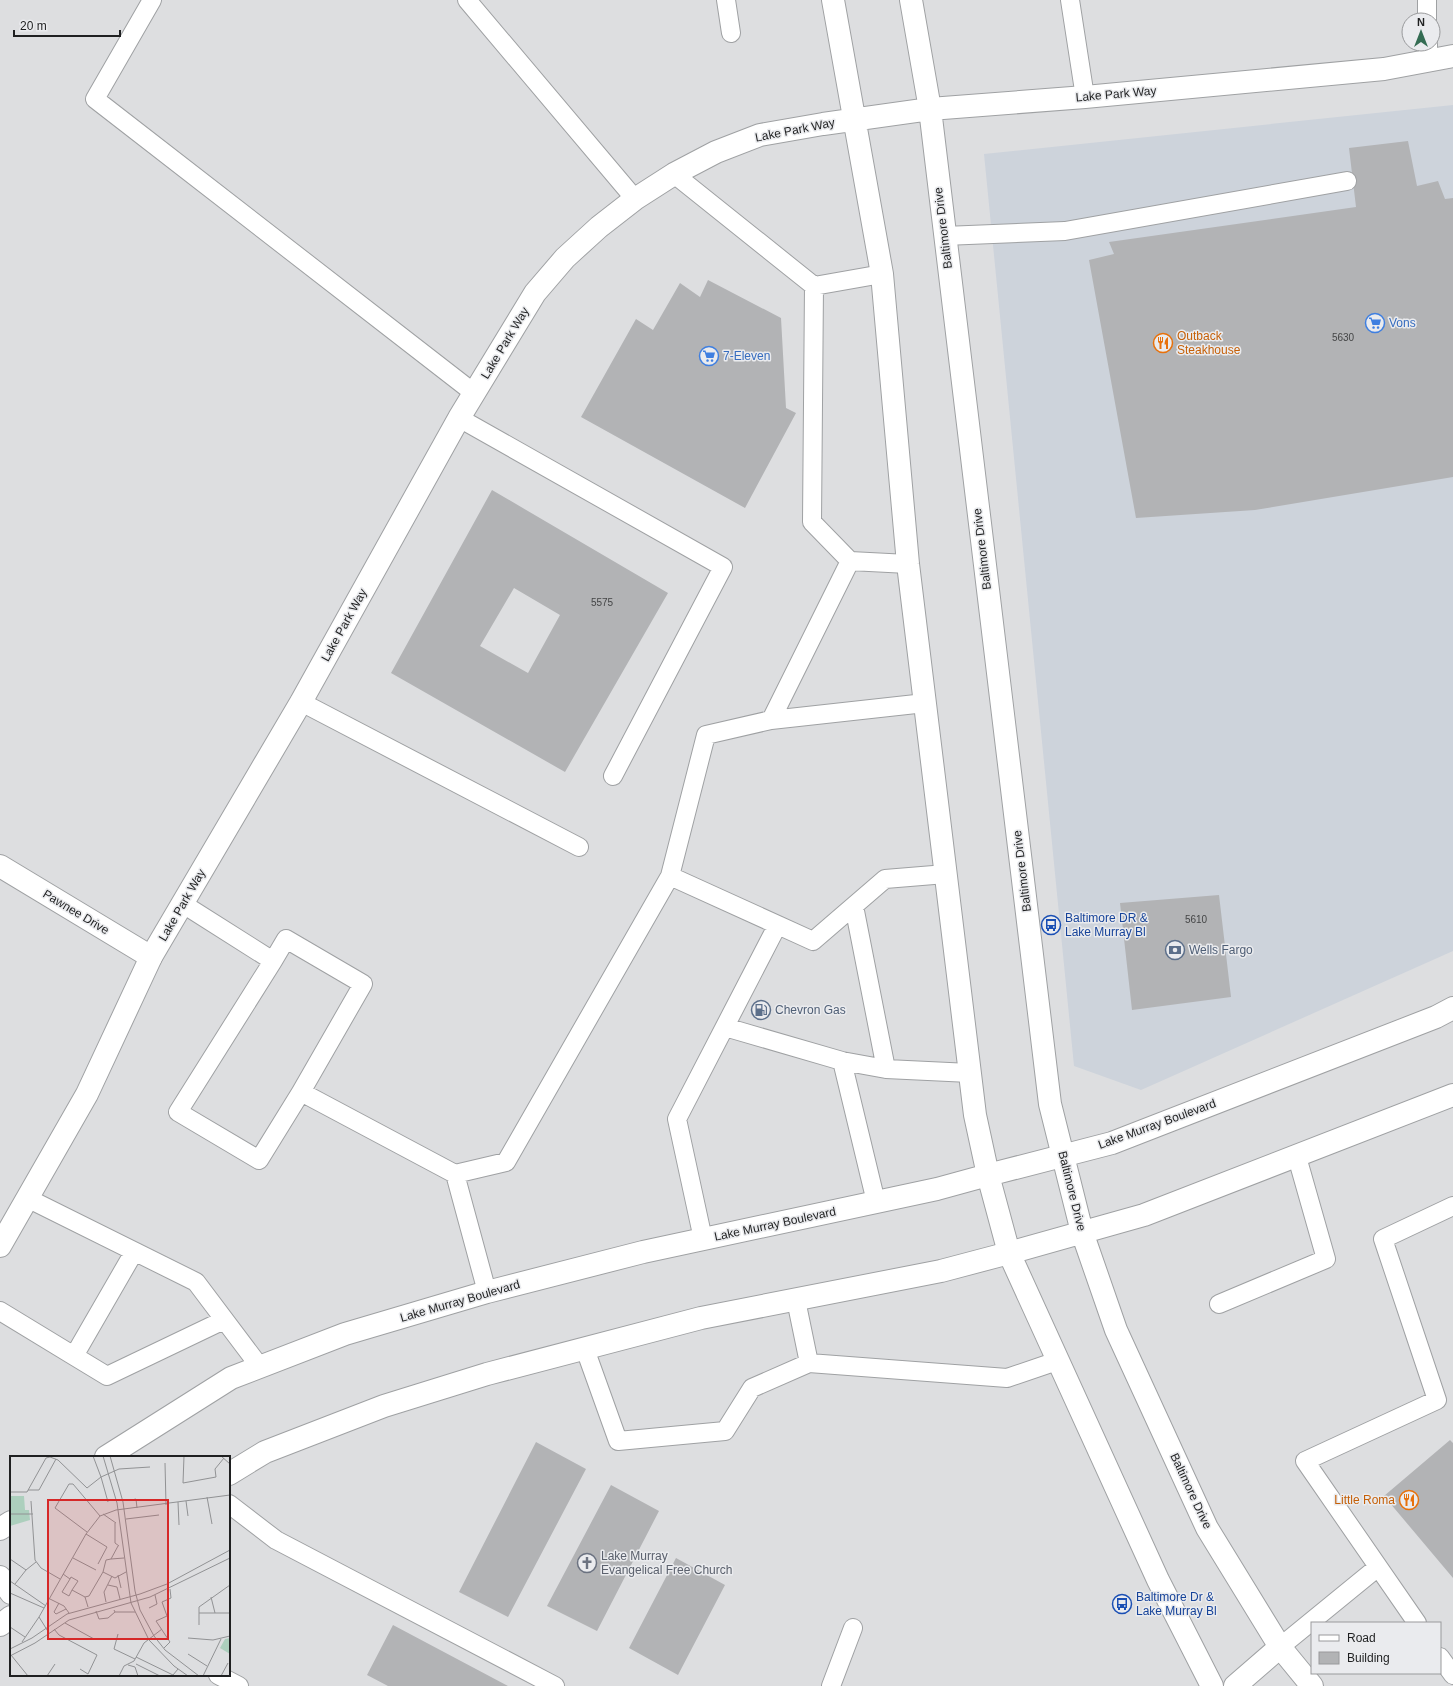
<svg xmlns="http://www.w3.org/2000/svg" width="1453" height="1686" font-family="Arial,sans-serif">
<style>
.built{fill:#cdd3db}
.building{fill:#b2b3b5;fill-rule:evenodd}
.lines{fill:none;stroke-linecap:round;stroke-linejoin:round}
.lane-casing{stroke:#9fa1a3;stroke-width:20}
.street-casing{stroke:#9fa1a3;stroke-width:24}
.secondary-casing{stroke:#9fa1a3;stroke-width:24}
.primary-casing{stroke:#9fa1a3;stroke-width:24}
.lane{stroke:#fff;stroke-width:18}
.street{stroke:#fff;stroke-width:22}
.secondary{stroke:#fff;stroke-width:22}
.primary{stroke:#fff;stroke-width:22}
.labels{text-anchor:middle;stroke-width:3;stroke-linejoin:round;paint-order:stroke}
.number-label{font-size:10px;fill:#444546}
.street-label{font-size:12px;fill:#1f2021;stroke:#eaebee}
.shop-label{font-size:12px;fill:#366cbe;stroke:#eaebee;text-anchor:start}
.food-label{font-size:12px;fill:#c56008;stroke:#eaebee;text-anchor:start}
.transit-label{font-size:12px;fill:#164399;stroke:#eaebee;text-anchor:start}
.service-label{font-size:12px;fill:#4e5e75;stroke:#eaebee;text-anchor:start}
.worship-label{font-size:12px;fill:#5b616d;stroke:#eaebee;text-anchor:start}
.inset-road{fill:none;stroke:#919294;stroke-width:1}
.view{fill:#d62828;fill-opacity:0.15;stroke:#d62828;stroke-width:2}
.inset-edge{fill:none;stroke:#1f2021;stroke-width:2}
</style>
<rect width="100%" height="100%" fill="#dddee0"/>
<path class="built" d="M1453,105v846l-312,139 -67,-24 -90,-912z"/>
<path class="building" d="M1408,141l9,45 21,-5 7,18 8,-1v279l-198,33 -119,8 -47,-258 25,-6 -5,-12 247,-35 -7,-59z
M708,280l73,38 5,90 10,5 -51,95 -164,-91 55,-98 17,11 27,-47 20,14z
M492,490l176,103 -103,179 -174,-99zM514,588l46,27 -32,58 -48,-27z
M1219,895l12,102 -99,13 -12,-107z
M1450,1440l3,3v135l-69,-82z
M536,1442l50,27 -78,148 -49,-25z
M611,1485l48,26 -62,120 -50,-25z
M676,1558l49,27 -47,90 -49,-27z
M393,1625l115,61h-120l-21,-11z"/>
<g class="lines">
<defs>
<path id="lane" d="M152,0l-57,99 379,294
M467,0l168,199
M726,0l5,33
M1070,0l15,97
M1427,0v20
M1428,44v17
M674,174l140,112 68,-12
M944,236l121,-5 282,-50
M814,286l-2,236 38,39 58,3
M459,418l264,149 -110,209
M301,702l278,145
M771,720l154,-17
M670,876l143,65 72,-62 61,-5
M183,904l90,57 -95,151 81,48 42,-68 154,82
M854,906l32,163
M273,961l13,-22 77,45 -62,108
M725,1027l117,34 34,141
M842,1061l44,8 84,4
M27,1198l169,84 64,85
M703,1239l-26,-120 100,-193
M134,1252l-60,104 33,20 117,-56
M487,1292l-32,-118 51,-12 164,-286 36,-141 65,-15 79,-159
M796,1300l13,63 198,15 50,-17
M1219,1304l107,-45 -29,-102
M0,1311l74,45
M585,1349l33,92 107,-10 27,-43 57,-25
M229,1504l47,36 279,146
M1417,1623l-112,-162 132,-61 -54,-161 70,-33
M1280,1647l98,-80
M1440,1657l13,18
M218,1675l21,11
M831,1686l22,-58"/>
<path id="street" d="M0,866l151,91
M1235,1686l45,-39"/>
<path id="secondary" d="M911,0l19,109 120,995 13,52
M0,1246l87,-152 64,-137 150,-255 158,-284 76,-125 30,-35 34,-31 36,-28 39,-25 42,-22 44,-17 63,-11 107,-15 155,-12 299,-28 69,-13
M106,1457l125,-79 114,-44 142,-42 156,-40 294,-63 51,-14 -13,-60 -67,-551 -26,-290 -49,-274
M229,1474l36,-22 119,-46 103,-32 214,-56 240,-47 68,-18
M0,1529l11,-7
M0,1577l11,16
M0,1625l11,-8"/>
<path id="primary" d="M1063,1156l19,76 34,98 91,198 73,119 32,39
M1009,1253l135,-38 309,-120
M1212,1686l-54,-106 -149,-327 -21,-78 124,-32 324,-126 17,-9"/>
</defs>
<use href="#lane" class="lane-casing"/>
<use href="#street" class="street-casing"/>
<use href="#secondary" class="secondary-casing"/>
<use href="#primary" class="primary-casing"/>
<use href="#lane" class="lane"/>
<use href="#street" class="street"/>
<use href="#secondary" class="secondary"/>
<use href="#primary" class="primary"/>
</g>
<defs>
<symbol id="supermarket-ring" viewBox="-11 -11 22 22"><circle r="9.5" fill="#eaebee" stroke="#3f7fe0" stroke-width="1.5"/><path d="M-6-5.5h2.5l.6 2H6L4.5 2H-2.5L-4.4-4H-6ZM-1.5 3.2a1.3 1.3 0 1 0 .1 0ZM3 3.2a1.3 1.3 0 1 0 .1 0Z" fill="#3f7fe0"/></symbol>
<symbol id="restaurant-ring" viewBox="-11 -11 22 22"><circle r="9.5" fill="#eaebee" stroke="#e8710a" stroke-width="1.5"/><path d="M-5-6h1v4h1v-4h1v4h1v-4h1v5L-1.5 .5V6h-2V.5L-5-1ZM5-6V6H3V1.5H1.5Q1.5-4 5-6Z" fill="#e8710a"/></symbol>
<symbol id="bus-ring" viewBox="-11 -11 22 22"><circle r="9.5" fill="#eaebee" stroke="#1a4fb4" stroke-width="1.5"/><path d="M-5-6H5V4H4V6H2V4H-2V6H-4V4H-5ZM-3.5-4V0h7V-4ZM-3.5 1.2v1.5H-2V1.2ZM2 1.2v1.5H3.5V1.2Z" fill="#1a4fb4"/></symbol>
<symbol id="bank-ring" viewBox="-11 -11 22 22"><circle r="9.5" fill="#eaebee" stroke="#5c6f8a" stroke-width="1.5"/><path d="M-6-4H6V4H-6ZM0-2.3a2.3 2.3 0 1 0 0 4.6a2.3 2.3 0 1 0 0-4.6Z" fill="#5c6f8a"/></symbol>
<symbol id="fuel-ring" viewBox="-11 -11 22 22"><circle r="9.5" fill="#eaebee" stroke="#5c6f8a" stroke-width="1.5"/><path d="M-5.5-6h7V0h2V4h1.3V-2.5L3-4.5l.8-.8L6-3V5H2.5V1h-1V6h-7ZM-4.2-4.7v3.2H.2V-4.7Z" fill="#5c6f8a"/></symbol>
<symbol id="church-ring" viewBox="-11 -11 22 22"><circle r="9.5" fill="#eaebee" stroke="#6b7280" stroke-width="1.5"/><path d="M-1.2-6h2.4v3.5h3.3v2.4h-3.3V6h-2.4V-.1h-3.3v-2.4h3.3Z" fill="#6b7280"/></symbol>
</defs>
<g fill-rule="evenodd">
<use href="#supermarket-ring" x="1364" y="312" width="22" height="22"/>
<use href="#restaurant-ring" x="1152" y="332" width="22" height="22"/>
<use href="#supermarket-ring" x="698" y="345" width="22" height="22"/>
<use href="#bus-ring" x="1040" y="914" width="22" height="22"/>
<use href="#bank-ring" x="1164" y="939" width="22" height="22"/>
<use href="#fuel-ring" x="750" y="999" width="22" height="22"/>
<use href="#restaurant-ring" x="1398" y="1489" width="22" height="22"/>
<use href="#church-ring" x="576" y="1552" width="22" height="22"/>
<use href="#bus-ring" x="1111" y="1593" width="22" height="22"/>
</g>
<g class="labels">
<g class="number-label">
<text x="1343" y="341">5630</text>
<text x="602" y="606">5575</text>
<text x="1196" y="923">5610</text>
</g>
<g class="street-label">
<text transform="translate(1116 94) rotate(-5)" y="4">Lake Park Way</text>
<text transform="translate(795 130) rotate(-11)" y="4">Lake Park Way</text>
<text transform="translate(943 228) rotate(-97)" y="4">Baltimore Drive</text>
<text transform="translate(505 343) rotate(-59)" y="4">Lake Park Way</text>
<text transform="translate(982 549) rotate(-97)" y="4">Baltimore Drive</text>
<text transform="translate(344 625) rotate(-61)" y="4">Lake Park Way</text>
<text transform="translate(1022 871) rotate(-97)" y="4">Baltimore Drive</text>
<text transform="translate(182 905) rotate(-60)" y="4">Lake Park Way</text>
<text transform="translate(76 912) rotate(31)" y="4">Pawnee Drive</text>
<text transform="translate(1157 1124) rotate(-20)" y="4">Lake Murray Boulevard</text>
<text transform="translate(1072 1191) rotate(76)" y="4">Baltimore Drive</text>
<text transform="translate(775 1224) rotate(-12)" y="4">Lake Murray Boulevard</text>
<text transform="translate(460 1301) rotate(-16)" y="4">Lake Murray Boulevard</text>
<text transform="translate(1191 1491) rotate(65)" y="4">Baltimore Drive</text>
</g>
<g class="shop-label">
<text x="1389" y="327">Vons</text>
<text x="723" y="360">7-Eleven</text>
</g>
<g class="food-label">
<text x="1177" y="340">Outback<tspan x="1177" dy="14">Steakhouse</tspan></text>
<text x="1395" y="1504" text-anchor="end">Little Roma</text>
</g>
<g class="transit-label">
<text x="1065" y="922">Baltimore DR &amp;<tspan x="1065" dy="14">Lake Murray Bl</tspan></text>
<text x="1136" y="1601">Baltimore Dr &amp;<tspan x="1136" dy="14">Lake Murray Bl</tspan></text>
</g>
<g class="service-label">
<text x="1189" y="954">Wells Fargo</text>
<text x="775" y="1014">Chevron Gas</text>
</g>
<g class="worship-label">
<text x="601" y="1560">Lake Murray<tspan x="601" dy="14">Evangelical Free Church</tspan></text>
</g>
</g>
<g transform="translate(10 1456)">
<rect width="220" height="220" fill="#dddee0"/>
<path d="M0,40h14l1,14h4l1,10 -20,6zM220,182v16l-10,-6 5,-9z" fill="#accfbd"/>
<path class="inset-road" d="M93,0l14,47 14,100 18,37 25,26 14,10M100,0l13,46 12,89 5,19 14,26 11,14 34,26M174,0l-1,27 33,-6 -1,-8 9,-11M211,0l9,8M155,7l1,42M18,34h11l17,-31M0,36h17l19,-34 4,-1 8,3 29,28 14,-11 -8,-21M197,41l5,27M121,44l5,-1 1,9M21,45l4,59 6,8 19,11M176,45l2,15M98,46l-7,-25 18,-8 31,-2M168,46l1,23M0,58h23M93,58l13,9M116,63l33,-4M105,67v20l4,3M77,76l-32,-24 14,-24h4l27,32M76,78l21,13 -9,17M63,102l23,12M0,103l16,11 10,-8M101,103l13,-1M93,116l12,6 11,-6M53,118l7,5 -8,13 7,4 3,-6 13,7M108,119l3,13M60,123l1,-2 7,4 -6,9M0,125l36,25M5,128l11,-14M98,129l9,2 3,12M0,137l34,15M201,141l4,16M40,143l14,7 5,7M96,146l-2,-10 8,-16M49,147l-5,9 2,2 10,-5M78,151l-3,-10 4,-1 14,-24 3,-12 5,-1 7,-13M139,152l8,-4 -2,-9M104,154l1,2h20M86,155l3,8 9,-1 7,-6M189,157h31M55,167l29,16M189,169v-18l31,-22M0,171l15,10M44,173l5,6 38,20 -9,19 -8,-5M39,177l-10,-16 47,-83 14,-18 16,-6 114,-15M108,178l-4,15 21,10M178,182l25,2 17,-4M12,186l17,-25M154,192l6,-6 -14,-21 11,-5 -5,-14 9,-4 -1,-9M0,193l22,-11 35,-24 73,-20 27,-10 63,-34M178,198l19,12M1,199l17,21M0,200l25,-13 34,-23 81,-23 80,-39M126,201l37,18 5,-6M126,208l24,12M118,209l7,2 3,9M37,220l8,-12M109,220l5,-10 10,-5 10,-18 18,-14M193,220l18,-37M211,220l7,-13"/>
<path class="view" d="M38,44h120v139h-120z"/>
<rect width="220" height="220" class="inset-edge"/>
</g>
<rect x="1311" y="1622" width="130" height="52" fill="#eaebee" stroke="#999a9c"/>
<rect x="1319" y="1635" width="20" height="6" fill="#ffffff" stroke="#999a9c"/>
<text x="1347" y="1642" font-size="12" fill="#1f2021">Road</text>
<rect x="1319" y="1652" width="20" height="12" fill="#b2b3b5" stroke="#999a9c"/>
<text x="1347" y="1662" font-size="12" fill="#1f2021">Building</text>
<g transform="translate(1421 32)"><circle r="19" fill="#eaebee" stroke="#999a9c"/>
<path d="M0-3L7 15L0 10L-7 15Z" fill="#346c53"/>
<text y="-6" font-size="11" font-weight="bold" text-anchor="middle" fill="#1f2021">N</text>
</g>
<path d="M14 30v6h106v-6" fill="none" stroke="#1f2021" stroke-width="2"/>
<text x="20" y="30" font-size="12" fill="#1f2021" stroke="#eaebee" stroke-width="3" paint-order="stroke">20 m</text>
</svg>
